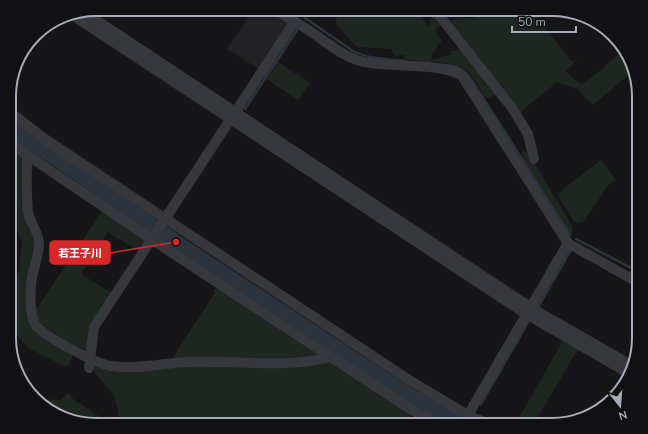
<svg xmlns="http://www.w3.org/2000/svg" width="648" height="434" font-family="'Nunito Sans','Noto Sans JP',sans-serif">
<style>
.built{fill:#222225}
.green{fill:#1e271f}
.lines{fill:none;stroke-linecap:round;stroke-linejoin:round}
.stream{stroke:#2b343e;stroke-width:2.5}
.river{stroke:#2b343e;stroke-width:15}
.minor{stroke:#37373e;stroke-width:10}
.rim{fill:none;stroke:#a7abba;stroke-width:2}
.leader{fill:none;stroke:#d62828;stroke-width:1.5}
.callout-dot{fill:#d62828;stroke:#111113;stroke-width:1.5}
.callout{fill:#d62828;stroke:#d62828;stroke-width:1.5}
.callout-label{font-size:11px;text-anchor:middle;font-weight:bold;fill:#fff}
</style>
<rect width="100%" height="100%" fill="#161618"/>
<path class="built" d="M252,12h21l15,9 1,4 -30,44 -32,-20z"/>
<path class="green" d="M531,9l39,51 3,1 5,-1 -13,11 16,14 20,-15 23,-21 3,4 6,18 -40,34 -14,-15 -22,-8 -39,32 -73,-94h12l17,-2 7,-3 6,-5z
M438,10h45c-9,7 -26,10 -37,6 -3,-1 -6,-4 -8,-6z
M337,11h76l6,3 10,13 4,-16 8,13 -6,6 6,10v2l-10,13v3l4,1 14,-4 2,-4h4l7,-4 34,47 -7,4 -4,-1c-6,-10 -12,-21 -20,-28 -9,-7 -47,-8 -60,-9l-1,-5 -9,1 -4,-7 -32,-2 -4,-2 -19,-21z
M278,62l32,21 -12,17 -31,-21z
M10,147l12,9 2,58 4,15 4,7 2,6 -7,40 8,50 11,8 27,15 -6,12 -39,-19 -18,-20 4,-50 5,-6 3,-28 -6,-18v-40l-6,-1v-6l2,-1z
M524,151l6,4 6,11 36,60 1,7 -2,1 -2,-2 -48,-77 1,-3z
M601,160l15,20 -7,4 -25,37c-5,3 -8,2 -11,-1l-16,-26z
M103,210l44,29 -7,13 -32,-20 -27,42 31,19 -23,59 -45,-21 -11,-21 5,-3z
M217,288l103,66 -2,4 -145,2 5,-11 37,-56 -2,-2z
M564,339l15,8 -46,78h-18z
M327,362l7,1 75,49 1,5 8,5v3h-299c-1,-9 -1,-20 -5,-29 -7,-12 -19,-18 -22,-31l96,1z
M69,393l4,6 27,18 1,8h-10l-48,-18 -7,-8 25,1z"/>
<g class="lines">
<path class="stream" d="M305,18l48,33c16,8 34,8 52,10
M444,65c16,1 20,4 29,17l97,153
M245,109l52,-79
M23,146v-9
M576,239l63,33
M538,307l33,-57
M338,356l8,-2
M481,404l49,-85
M469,425l2,-3"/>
<path class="river" d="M10,127l13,10 37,24 116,81 231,152 59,31"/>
<path class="minor" d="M435,10l77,98 16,26 6,25
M279,12c12,7 23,14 34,21 14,10 30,23 47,28 28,8 80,0 102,15l106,167 5,3 66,37
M71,14l455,300 102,59
M87,14l443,293 101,58
M10,112l32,25 367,243 59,35 23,10
M10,143l141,96 259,170 30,16
M27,155c0,18 -1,38 1,57 2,11 11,22 11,31 0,10 -4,21 -6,30 -3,12 -4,39 2,51 5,11 62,40 76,42 26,4 52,-3 78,-4 47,-2 96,7 142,-5
M89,368l5,-41 201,-306
M468,415l100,-172"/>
</g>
<path d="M0 0H648V434H0ZM96 16H552A80 80 0 0 1 632 96V338A80 80 0 0 1 552 418H96A80 80 0 0 1 16 338V96A80 80 0 0 1 96 16Z" fill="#111113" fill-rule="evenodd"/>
<path class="rim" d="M96 16H552A80 80 0 0 1 632 96V338A80 80 0 0 1 552 418H96A80 80 0 0 1 16 338V96A80 80 0 0 1 96 16Z"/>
<path class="leader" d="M176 242L110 253"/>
<circle class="callout-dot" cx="176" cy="242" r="4"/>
<rect class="callout" x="50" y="241" width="60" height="23" rx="4"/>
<g class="callout-label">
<text x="80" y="257">若王子川</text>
</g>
<g transform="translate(620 406) rotate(163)" stroke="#111113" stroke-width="3" paint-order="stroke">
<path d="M0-3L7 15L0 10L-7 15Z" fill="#a7abba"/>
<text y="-6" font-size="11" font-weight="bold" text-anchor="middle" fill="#a7abba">N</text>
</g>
<path d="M512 26v6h64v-6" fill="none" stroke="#a7abba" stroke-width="2"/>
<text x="518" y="26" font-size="12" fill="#a7abba" stroke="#111113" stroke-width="3" paint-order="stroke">50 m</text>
</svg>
